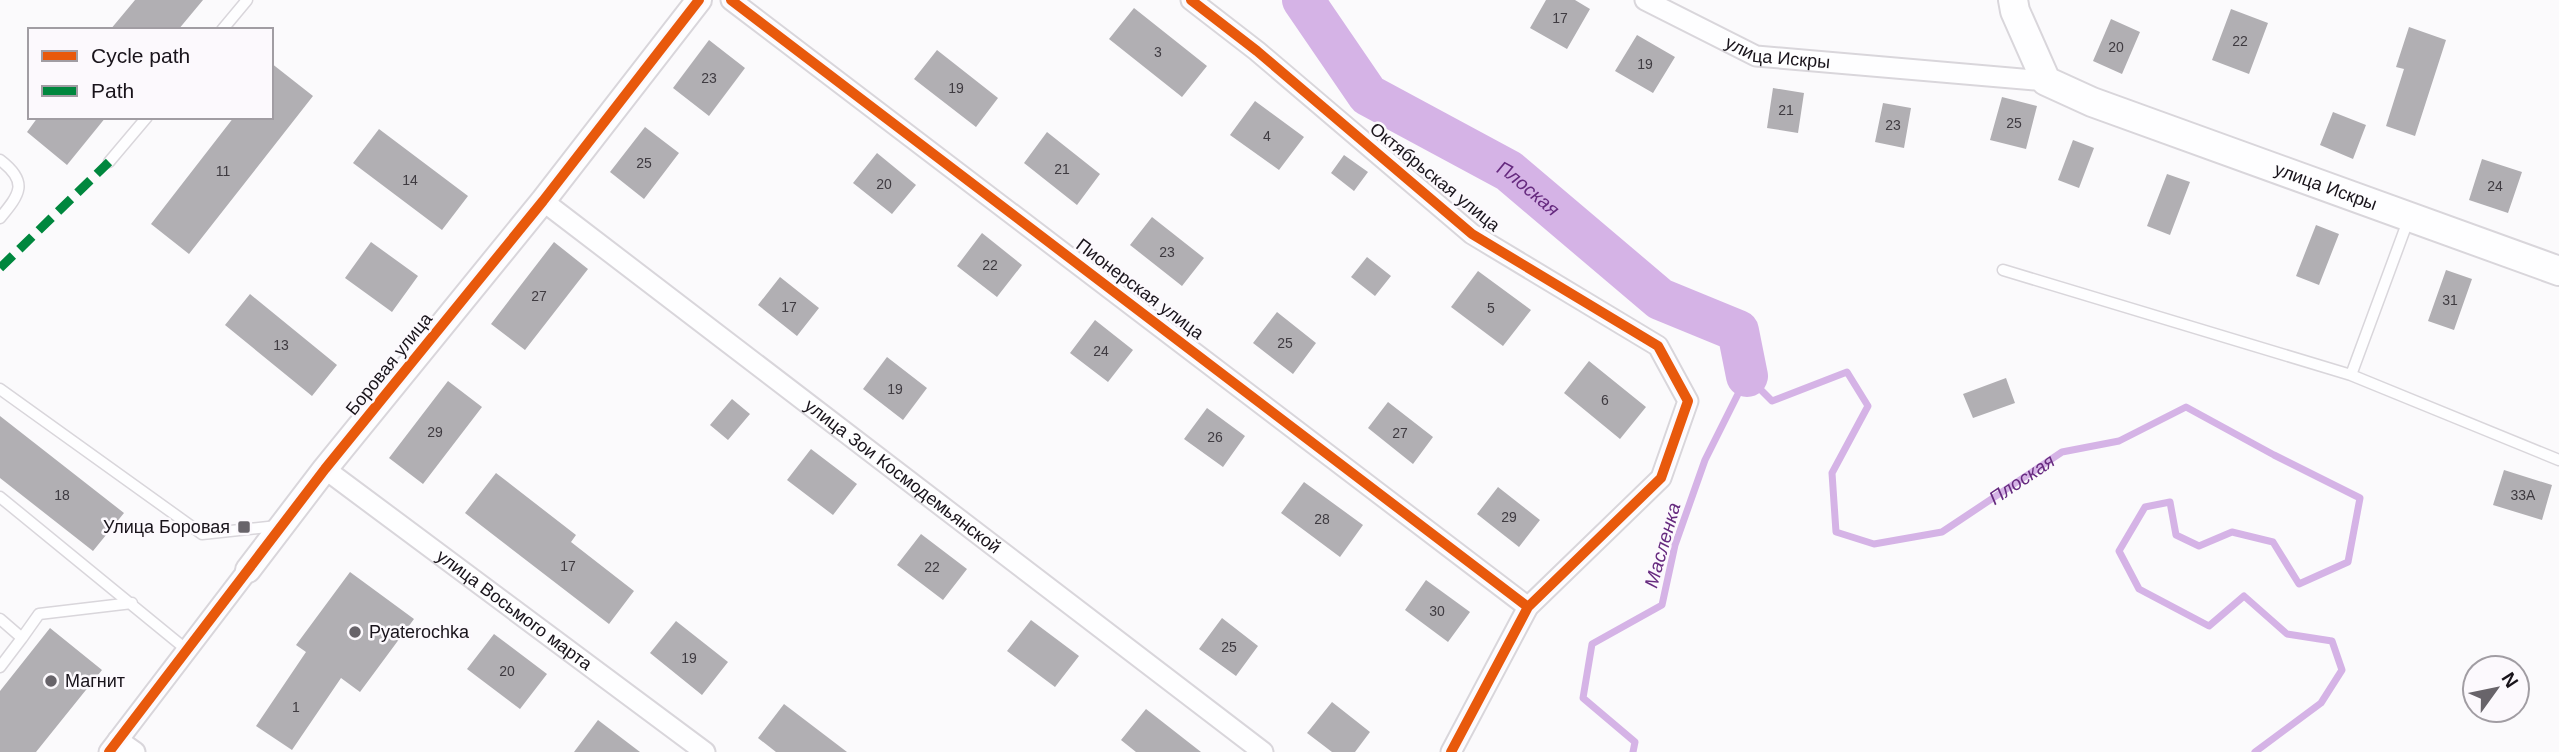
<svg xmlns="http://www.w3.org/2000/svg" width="2559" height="752" font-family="Helvetica,sans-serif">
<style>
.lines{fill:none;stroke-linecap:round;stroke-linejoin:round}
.stream{stroke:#d5b3e6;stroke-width:7}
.river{stroke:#d5b3e6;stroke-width:42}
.building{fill:#b1afb3}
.service-casing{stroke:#d9d6db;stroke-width:13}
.minor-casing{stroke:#d9d6db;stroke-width:23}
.tertiary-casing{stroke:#d9d6db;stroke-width:28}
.secondary-casing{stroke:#d9d6db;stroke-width:32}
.service{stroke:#fefeff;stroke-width:10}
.minor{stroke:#fefeff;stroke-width:19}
.tertiary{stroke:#fefeff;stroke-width:24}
.secondary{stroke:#fefeff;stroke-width:28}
.quiet{stroke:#00873e;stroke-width:9;stroke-dasharray:18 9;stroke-linecap:butt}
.cycleway-casing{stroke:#fcf9fd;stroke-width:15}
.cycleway{stroke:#e8590c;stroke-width:10}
.poi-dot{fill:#68646a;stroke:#fcf9fd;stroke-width:2.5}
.labels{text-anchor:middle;stroke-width:5;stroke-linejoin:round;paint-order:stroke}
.number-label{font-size:14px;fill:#3f3b41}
.street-label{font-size:18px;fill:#19141b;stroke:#fcf9fd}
.poi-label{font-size:18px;fill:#19141b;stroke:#fcf9fd;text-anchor:start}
.water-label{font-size:19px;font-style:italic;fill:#662a7f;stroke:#fcf9fd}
</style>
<rect width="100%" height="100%" fill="#fbfafc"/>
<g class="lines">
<path class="stream" id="s1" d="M1633,752l2,-10 -52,-44 9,-54 70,-39 13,-60 30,-85 42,-84 25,25 75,-29 21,34 -36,67 4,59 38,12 68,-12 120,-80 57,-11 67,-34 88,48 86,43 -12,64 -49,22 -26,-42 -41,-10 -33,14 -23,-11 -6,-33 -25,5 -26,44 20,38 70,37 35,-30 43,38 45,7 10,29 -21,33 -66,49"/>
<path class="river" id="s2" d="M1303,0l65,95 141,76 151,128 78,32 9,45"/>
</g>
<path class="building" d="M135,0h68l-25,30h-68z
M1546,0h29l15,9 -23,40 -37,-21z
M1134,8l73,58 -25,31 -73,-58z
M2231,9l37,14 -19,51 -37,-14z
M2111,19l29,13 -18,42 -29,-13z
M2409,27l37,13 -31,96 -29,-10 18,-57 -8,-2z
M1637,35l38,22 -22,36 -38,-22z
M709,40l36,28 -36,48 -36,-28z
M937,50l61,48 -22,29 -62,-48z
M271,63l42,33 -124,158 -38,-30 83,-107h37z
M1773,88l31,5 -6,40 -31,-5z
M2002,97l35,9 -11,43 -36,-9z
M1255,101l49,36 -25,33 -49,-35z
M1883,103l28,5 -7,40 -29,-6z
M2333,112l33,13 -13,34 -33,-14z
M38,117h68l-39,48 -40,-33z
M645,127l34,26 -35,46 -34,-27z
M379,129l89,67 -26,34 -89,-67z
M1047,132l53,42 -23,31 -53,-42z
M2073,140l21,8 -15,40 -21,-8z
M877,153l39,32 -24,29 -39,-31z
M1344,155l24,17 -14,19 -23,-18z
M2482,159l40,13 -14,41 -39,-13z
M2167,174l23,8 -20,53 -23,-9z
M1152,217l52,41 -22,28 -52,-41z
M2316,225l23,9 -20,51 -23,-9z
M982,233l40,32 -25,32 -40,-31z
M371,242l47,34 -26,36 -47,-34z
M554,242l34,27 -63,81 -34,-26z
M1367,257l24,19 -16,20 -24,-19z
M2446,270l26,9 -18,51 -26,-9z
M1478,271l53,39 -28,36 -52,-39z
M780,277l39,31 -22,28 -39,-31z
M250,294l87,71 -25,31 -87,-71z
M1277,312l39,31 -23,31 -40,-31z
M1095,320l38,30 -25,32 -38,-29z
M887,357l40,31 -24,32 -40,-31z
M1589,361l57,46 -26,32 -56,-46z
M2006,378l9,25 -42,15 -10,-24z
M448,381l34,26 -59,77 -34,-26z
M732,399l18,15 -22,26 -18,-15z
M1388,402l45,35 -20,27 -45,-36z
M1207,408l38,28 -22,31 -39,-28z
M0,416l124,97 -31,38 -93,-73z
M811,449l46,35 -24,31 -46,-35z
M2504,470l48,15 -10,35 -49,-15z
M496,473l80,62 -5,7 63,49 -25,33 -144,-111z
M1304,482l59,43 -23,32 -59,-44z
M1498,487l42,33 -21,27 -42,-33z
M921,534l46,35 -24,31 -46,-35z
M350,572l64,47 -54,73 -19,-14 -49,72 -36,-24 50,-74 -10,-7z
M1426,580l44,32 -22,30 -43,-32z
M1222,618l36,28 -22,30 -37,-27z
M1031,620l48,36 -24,31 -48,-36z
M676,621l52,41 -26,33 -52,-42z
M50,628l52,42 -66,82h-36v-61z
M494,634l53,40 -27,35 -53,-40z
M1332,702l38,30 -15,20h-23l-25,-19z
M784,704l63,48h-71l-18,-14z
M1146,709l55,43h-65l-15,-12z
M598,720l42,32h-66z"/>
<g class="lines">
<defs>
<path id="service" d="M222,30l25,-30
M0,160c29,22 20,34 0,58
M109,162l38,-45
M2003,270l348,105 208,85
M2351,375l58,-157
M0,389l202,145 75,-8
M0,497l187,153
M0,619l22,19 17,-24 93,-11
M0,667l22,-29"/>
<g id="minor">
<path d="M731,0l797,607"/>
<path d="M1191,0l66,51 215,183 186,112 30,55 -27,77 -133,129 -77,145"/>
<path id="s3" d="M1645,0l111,56 290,25"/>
<path id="s4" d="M543,201l720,551"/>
<path id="s5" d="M325,469l380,283"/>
<path d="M118,740l17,12"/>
<path d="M109,752l139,-182"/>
</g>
<path id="tertiary" d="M248,570l77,-101 218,-268 156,-201"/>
<g id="secondary">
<path id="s6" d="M2013,0l2,11 31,70 46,21 467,169"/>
</g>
</defs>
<use href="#service" class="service-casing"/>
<use href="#minor" class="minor-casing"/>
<use href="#tertiary" class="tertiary-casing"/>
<use href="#secondary" class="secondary-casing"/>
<use href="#service" class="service"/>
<use href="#minor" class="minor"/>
<use href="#tertiary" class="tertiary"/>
<use href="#secondary" class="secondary"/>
<path class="quiet" d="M0,268l109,-106"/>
<defs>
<path id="cycleway" d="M731,0l797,607
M1191,0l66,51 215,183 186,112 30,55 -27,77 -133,129 -77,145
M109,752l216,-283 218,-268 156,-201"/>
</defs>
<use href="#cycleway" class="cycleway-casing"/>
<use href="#cycleway" class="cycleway"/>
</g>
<g class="poi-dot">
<rect x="237" y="520" width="14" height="14" rx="3.5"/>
<circle cx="355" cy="632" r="7"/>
<circle cx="51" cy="681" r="7"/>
</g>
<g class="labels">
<g class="number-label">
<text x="1560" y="23">17</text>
<text x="2240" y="46">22</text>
<text x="2116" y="52">20</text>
<text x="1158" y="57">3</text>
<text x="1645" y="69">19</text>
<text x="709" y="83">23</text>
<text x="956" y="93">19</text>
<text x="1786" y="115">21</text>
<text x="2014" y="128">25</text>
<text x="1893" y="130">23</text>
<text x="1267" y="141">4</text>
<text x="644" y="168">25</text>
<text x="1062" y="174">21</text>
<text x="223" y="176">11</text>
<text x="410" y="185">14</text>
<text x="884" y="189">20</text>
<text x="2495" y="191">24</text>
<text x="1167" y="257">23</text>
<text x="990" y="270">22</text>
<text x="539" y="301">27</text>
<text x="2450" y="305">31</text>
<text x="789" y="312">17</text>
<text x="1491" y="313">5</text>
<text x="1285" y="348">25</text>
<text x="281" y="350">13</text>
<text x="1101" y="356">24</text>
<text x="895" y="394">19</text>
<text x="1605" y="405">6</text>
<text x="435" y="437">29</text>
<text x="1400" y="438">27</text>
<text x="1215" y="442">26</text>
<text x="62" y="500">18</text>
<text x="2523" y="500">33А</text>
<text x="1509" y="522">29</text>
<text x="1322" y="524">28</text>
<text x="568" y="571">17</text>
<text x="932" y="572">22</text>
<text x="1437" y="616">30</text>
<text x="1229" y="652">25</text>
<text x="689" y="663">19</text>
<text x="507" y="676">20</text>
<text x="296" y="712">1</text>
</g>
<g class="street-label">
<text dy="6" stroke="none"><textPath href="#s3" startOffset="145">улица Искры</textPath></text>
<text transform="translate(1435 177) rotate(39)" y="6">Октябрьская улица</text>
<text dy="6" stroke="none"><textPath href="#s6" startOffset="387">улица Искры</textPath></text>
<text transform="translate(1140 289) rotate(37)" y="6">Пионерская улица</text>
<text transform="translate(389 364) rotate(-51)" y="6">Боровая улица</text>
<text dy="6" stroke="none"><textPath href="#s4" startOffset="453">улица Зои Космодемьянской</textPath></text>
<text dy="6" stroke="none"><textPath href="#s5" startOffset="236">улица Восьмого марта</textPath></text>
</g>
<g class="poi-label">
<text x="230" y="533" text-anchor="end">Улица Боровая</text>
<text x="369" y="638">Pyaterochka</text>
<text x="65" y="687">Магнит</text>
</g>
<g class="water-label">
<text dy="7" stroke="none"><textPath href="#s2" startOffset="301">Плоская</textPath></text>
<text dy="7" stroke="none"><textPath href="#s1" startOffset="954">Плоская</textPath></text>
<text transform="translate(1662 545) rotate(-74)" y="7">Масленка</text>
</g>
</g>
<rect x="28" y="28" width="245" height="91" fill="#fcf9fd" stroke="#a19da3" stroke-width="2"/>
<rect x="42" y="51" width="35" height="10" fill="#e8590c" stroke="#a19da3" stroke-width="2"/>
<text x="91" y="63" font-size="21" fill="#19141b">Cycle path</text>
<rect x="42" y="86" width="35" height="10" fill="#00873e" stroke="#a19da3" stroke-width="2"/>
<text x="91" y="98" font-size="21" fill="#19141b">Path</text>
<g transform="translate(2496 689) rotate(57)"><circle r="33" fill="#fcf9fd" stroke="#a19da3" stroke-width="2"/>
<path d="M0-5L12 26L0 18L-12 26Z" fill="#68646a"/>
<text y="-10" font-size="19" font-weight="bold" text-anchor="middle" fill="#19141b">N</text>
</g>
</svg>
